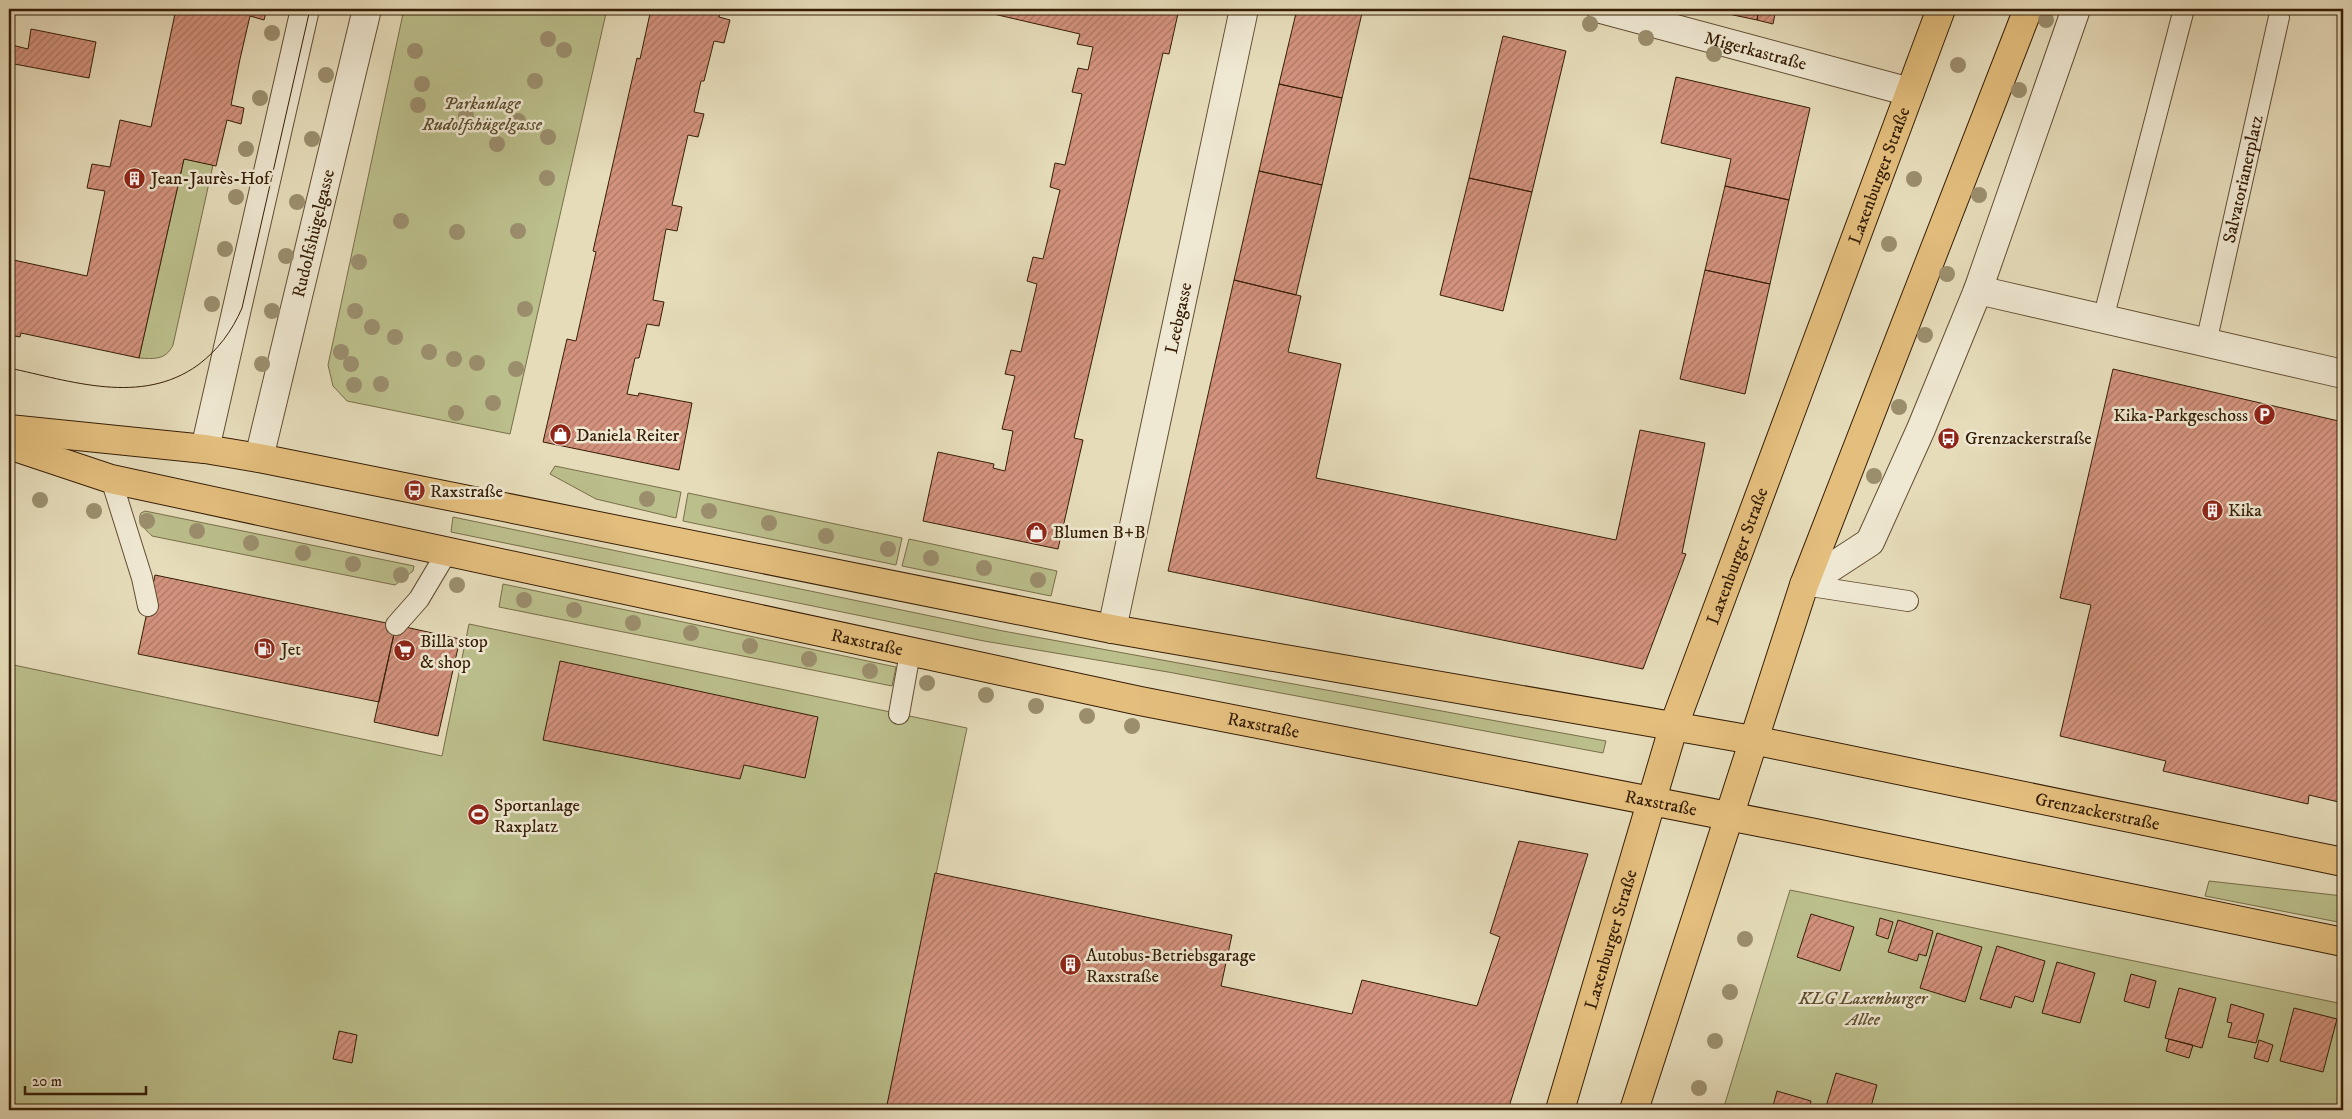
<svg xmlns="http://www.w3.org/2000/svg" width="2352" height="1119" font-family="'IM FELL DW Pica',serif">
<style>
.green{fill:#bbbf8c;stroke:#786e49}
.building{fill:url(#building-hatch);stroke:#361e06}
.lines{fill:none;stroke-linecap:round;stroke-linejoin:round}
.service-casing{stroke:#624e33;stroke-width:22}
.minor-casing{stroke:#624e33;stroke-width:30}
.primary-casing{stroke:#361e06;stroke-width:30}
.service{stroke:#efe8d2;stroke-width:20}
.minor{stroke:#efe8d2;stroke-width:28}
.primary{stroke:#e3be7d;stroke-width:28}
.tram{stroke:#361e06;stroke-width:1}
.tree{fill:#9b8e6d}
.labels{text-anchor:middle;stroke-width:5;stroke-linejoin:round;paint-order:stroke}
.street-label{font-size:18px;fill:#361e06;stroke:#efe8d2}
.park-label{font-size:18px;font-style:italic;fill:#5e4e2e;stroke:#efe8d2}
.poi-label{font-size:18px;fill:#361e06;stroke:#efe8d2;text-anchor:start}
</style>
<defs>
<pattern id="building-hatch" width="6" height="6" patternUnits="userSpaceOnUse" patternTransform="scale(1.25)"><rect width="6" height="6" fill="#d3927d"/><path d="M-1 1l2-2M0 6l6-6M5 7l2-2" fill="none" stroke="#ac7764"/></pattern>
</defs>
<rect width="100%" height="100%" fill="#e6dcba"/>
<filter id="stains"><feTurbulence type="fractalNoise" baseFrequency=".004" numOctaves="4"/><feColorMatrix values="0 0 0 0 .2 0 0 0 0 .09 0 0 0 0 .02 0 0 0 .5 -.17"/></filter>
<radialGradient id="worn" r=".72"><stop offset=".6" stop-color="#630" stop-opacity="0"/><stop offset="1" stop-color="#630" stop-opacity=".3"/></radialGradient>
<path class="green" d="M404,9h203l-97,425 -163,-33 -14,-15 -5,-21z
M184,159l29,6 -40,180c-7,15 -19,14 -34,13z
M555,466l126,26 -5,26 -80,-19 -46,-25z
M688,493l214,45 -6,27 -213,-44z
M145,511l269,55 -1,5 -18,14 -243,-49c-6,-6 -16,-14 -11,-23z
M453,517l550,114 603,110 -3,12 -435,-81 -184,-31 -533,-109z
M909,539l148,32 -6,25 -149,-30z
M503,584l393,83 -4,19 -393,-79z
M469,624l498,104 -81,382h-877v-446l433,92z
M2209,881l134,15v27l-138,-27z
M1790,890l553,114v106h-620z"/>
<path class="building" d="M176,9h91l-3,11 -14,-4 -10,43 -9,46 13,3 -3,16 -14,-4 -11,46 -32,-7 -45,199 -118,-25 -1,4 -11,-2v-76l78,17 18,-85 -18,-3 5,-24 18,3 10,-47 31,7z
M651,9h70l-2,8 11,3 -6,23 -10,-2 -10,40h-3l-7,31 10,2 -6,23 -10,-2 -16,70 10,2 -5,24 -11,-2 -13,71 11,2 -5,24 -12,-2 -8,34h-4l-8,36 11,2 1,-3 53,10 -13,67 -136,-28 24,-103 9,2 20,-89 -3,-1 44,-193 3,1z
M972,9h207l-10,45 -6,-1 -89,385 9,2 -25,109 -135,-28 15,-69 56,12 -1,4 12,3 8,-40 -11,-2 13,-53 -10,-2 6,-24 10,2 16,-68 -10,-3 6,-24 10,2 17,-69 -10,-3 5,-24 10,2 17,-71 -10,-2 6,-24 10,2 5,-23 -16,-3 3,-10z
M1297,9h66l-21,89 -63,-14z
M1705,9h54l-2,11z
M1759,9h17l-3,15 -16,-4z
M31,29l65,13 -7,36 -80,-15 3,-18 16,4z
M1503,36l63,15 -34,141 -63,-14z
M1676,77l134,31 -21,92 -64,-14 6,-27 -70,-16z
M1279,84l63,14 -20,87 -63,-14z
M1259,171l63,14 -26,110 -62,-15z
M1469,178l63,14 -29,119 -63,-16z
M1725,186l64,14 -19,84 -65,-14z
M1705,270l65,14 -25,110 -65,-15z
M1234,280l67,16 -13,56 53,12 -25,114 300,62 24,-110 65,13 -23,110 4,1 -43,115 -475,-98z
M2113,369l230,53v381l-34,-8 -1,9 -145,-33 3,-10 -106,-25 31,-131 -31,-7z
M155,575l241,50 -17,77 -241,-48z
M396,625l64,14 -22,97 -64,-14z
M560,661l258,56 -13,61 -61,-13 -4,14 -197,-39z
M1519,841l69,13 -80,256h-622l49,-237 297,62 -11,51 131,28 10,-34 115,26 23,-69 -10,-4z
M1811,914l43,13 -14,44 -43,-14z
M1880,918l13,4 -5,17 -12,-4z
M1898,920l35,11 -7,25 -7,-2 -2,7 -29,-9z
M1937,933l45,14 -17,55 -45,-14z
M1997,946l48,15 -12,41 -18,-6 -4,12 -31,-9z
M2057,962l38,11 -15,50 -38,-10z
M2131,974l25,7 -7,27 -25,-7z
M2179,988l37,10 -14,50 -37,-10z
M2231,1004l33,10 -8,29 -28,-6 4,-14 -5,-1z
M2294,1008l43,11 -14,53 -43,-11z
M339,1031l18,4 -5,28 -19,-4z
M2169,1039l24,6 -4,13 -23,-7z
M2259,1040l14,5 -5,17 -14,-4z
M1836,1073l41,12 -7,25h-45z
M1777,1091l34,10 -2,9h-37z"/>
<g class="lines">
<defs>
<g id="service">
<path d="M2103,319l81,-310"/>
<path id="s1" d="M2206,343l73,-326"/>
<path d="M111,479l31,99 6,28"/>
<path d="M1804,585l104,16"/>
<path d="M396,625l23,-26 28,-47"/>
<path d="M899,714l11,-61"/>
</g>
<g id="minor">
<path id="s2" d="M1601,9l309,83"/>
<path d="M1978,290l365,84"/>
<path d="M205,449l100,-440"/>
<path id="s3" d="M259,458l108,-449"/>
<path d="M1804,585l66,-43 51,-113 57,-139 98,-281"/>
<path id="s4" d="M1112,629l132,-620"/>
</g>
<g id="primary">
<path id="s5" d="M9,429l196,20 54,9 853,171 641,111 590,122"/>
<path id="s6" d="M9,445l102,34 1029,222 675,132 528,109"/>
<path id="s7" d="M1560,1110l114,-385 267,-716"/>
<path d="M1634,1110l170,-525 224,-576"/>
</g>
</defs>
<use href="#service" class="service-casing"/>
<use href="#minor" class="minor-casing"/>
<use href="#primary" class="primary-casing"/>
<use href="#service" class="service"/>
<use href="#minor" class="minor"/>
<use href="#primary" class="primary"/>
<path class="tram" d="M9,368c62,13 132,38 189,-3 20,-15 34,-34 44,-57l68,-299"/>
</g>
<g class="tree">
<circle cx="2046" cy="20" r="8"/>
<circle cx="1590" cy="24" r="8"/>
<circle cx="272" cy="33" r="8"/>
<circle cx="1646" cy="38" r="8"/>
<circle cx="548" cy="39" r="8"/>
<circle cx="564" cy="50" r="8"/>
<circle cx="415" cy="51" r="8"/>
<circle cx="1714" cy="54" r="8"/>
<circle cx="1958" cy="65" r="8"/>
<circle cx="326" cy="75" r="8"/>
<circle cx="535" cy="81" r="8"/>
<circle cx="422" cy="84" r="8"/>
<circle cx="2019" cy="90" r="8"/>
<circle cx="260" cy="98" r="8"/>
<circle cx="418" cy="105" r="8"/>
<circle cx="466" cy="116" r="8"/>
<circle cx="518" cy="121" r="8"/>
<circle cx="548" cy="137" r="8"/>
<circle cx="312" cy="139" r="8"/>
<circle cx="497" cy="144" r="8"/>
<circle cx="246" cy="149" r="8"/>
<circle cx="547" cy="178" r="8"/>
<circle cx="1914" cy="179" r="8"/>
<circle cx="1979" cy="195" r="8"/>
<circle cx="236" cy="197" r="8"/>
<circle cx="297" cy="202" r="8"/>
<circle cx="401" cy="221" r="8"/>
<circle cx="518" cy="231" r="8"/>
<circle cx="457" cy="232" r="8"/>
<circle cx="1889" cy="244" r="8"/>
<circle cx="225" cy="249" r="8"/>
<circle cx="286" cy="256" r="8"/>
<circle cx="359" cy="262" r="8"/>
<circle cx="1947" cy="274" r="8"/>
<circle cx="212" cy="304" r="8"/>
<circle cx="525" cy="309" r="8"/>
<circle cx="272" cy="311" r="8"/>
<circle cx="355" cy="311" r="8"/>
<circle cx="372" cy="327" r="8"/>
<circle cx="1925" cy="335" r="8"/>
<circle cx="395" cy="337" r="8"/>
<circle cx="341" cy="352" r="8"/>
<circle cx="429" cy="352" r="8"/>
<circle cx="454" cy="359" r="8"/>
<circle cx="477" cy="363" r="8"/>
<circle cx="262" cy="364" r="8"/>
<circle cx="351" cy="364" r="8"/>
<circle cx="516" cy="369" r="8"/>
<circle cx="381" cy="384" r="8"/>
<circle cx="354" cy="385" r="8"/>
<circle cx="493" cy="403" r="8"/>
<circle cx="1899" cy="407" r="8"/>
<circle cx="456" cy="413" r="8"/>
<circle cx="1874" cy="476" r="8"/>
<circle cx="647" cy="499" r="8"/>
<circle cx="40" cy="500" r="8"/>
<circle cx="94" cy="511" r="8"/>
<circle cx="709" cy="511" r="8"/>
<circle cx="147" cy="521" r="8"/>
<circle cx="769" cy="523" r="8"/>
<circle cx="197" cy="531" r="8"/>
<circle cx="826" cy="536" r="8"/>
<circle cx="251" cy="543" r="8"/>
<circle cx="888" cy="549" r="8"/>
<circle cx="303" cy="553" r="8"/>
<circle cx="931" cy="558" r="8"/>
<circle cx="353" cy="564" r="8"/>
<circle cx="984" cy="568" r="8"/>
<circle cx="401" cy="575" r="8"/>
<circle cx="1038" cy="580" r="8"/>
<circle cx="457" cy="585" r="8"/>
<circle cx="524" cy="600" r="8"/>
<circle cx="574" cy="610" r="8"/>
<circle cx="633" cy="623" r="8"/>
<circle cx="691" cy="633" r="8"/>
<circle cx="750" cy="646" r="8"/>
<circle cx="809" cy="659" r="8"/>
<circle cx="870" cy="671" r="8"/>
<circle cx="927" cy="683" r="8"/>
<circle cx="986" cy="695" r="8"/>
<circle cx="1036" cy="706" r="8"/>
<circle cx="1087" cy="716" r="8"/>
<circle cx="1132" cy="726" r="8"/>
<circle cx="1745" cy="939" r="8"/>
<circle cx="1730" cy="992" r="8"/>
<circle cx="1715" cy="1041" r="8"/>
<circle cx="1699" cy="1088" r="8"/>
</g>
<defs>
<symbol id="building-disc" viewBox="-11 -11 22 22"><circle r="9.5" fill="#8f2418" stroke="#efe8d2"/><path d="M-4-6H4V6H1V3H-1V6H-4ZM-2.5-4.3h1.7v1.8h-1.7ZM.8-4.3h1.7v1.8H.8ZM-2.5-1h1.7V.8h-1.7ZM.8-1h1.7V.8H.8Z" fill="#fff"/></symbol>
<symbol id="parking-disc" viewBox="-11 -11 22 22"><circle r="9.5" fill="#8f2418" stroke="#efe8d2"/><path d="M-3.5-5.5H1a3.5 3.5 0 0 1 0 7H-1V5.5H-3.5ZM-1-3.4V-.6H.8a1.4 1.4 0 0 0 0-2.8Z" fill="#fff"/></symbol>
<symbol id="shop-disc" viewBox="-11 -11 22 22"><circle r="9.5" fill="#8f2418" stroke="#efe8d2"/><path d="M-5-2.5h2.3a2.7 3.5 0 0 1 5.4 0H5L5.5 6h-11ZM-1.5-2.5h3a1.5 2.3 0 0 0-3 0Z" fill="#fff"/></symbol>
<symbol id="bus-disc" viewBox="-11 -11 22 22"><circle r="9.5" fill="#8f2418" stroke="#efe8d2"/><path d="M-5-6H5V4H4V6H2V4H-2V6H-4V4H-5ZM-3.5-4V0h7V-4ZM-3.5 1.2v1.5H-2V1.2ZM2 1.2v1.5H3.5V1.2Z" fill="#fff"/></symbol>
<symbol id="fuel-disc" viewBox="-11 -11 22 22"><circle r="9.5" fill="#8f2418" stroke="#efe8d2"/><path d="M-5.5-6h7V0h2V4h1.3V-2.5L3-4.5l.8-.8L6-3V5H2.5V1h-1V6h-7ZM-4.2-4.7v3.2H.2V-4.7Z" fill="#fff"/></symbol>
<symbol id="supermarket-disc" viewBox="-11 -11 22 22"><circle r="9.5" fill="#8f2418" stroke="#efe8d2"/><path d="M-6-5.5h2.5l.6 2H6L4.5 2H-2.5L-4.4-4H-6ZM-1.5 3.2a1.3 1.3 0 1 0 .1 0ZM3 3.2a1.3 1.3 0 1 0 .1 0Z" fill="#fff"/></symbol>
<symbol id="stadium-disc" viewBox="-11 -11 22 22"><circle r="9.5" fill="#8f2418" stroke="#efe8d2"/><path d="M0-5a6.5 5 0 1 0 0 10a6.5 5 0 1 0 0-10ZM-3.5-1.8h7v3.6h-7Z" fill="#fff"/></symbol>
</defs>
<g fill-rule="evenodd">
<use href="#building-disc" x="122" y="166" width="25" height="25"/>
<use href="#parking-disc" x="2252" y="402" width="25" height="25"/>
<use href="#shop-disc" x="548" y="422" width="25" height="25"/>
<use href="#bus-disc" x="1936" y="426" width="25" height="25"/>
<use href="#bus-disc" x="402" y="478" width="25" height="25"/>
<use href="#building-disc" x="2200" y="498" width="25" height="25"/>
<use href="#shop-disc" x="1024" y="520" width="25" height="25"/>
<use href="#fuel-disc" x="252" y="636" width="25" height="25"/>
<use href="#supermarket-disc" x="392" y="638" width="25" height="25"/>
<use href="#stadium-disc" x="466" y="802" width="25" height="25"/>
<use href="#building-disc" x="1058" y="952" width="25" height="25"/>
</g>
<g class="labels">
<g class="street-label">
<text dy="6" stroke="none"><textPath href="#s2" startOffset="160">Migerkastraße</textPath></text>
<text dy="6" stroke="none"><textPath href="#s7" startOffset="988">Laxenburger Straße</textPath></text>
<text dy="6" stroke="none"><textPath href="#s1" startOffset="168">Salvatorianerplatz</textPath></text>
<text dy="6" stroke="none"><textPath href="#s3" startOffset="231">Rudolfshügelgasse</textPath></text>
<text dy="6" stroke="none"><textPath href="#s4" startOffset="318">Leebgasse</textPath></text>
<text dy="6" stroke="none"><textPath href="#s7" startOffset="582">Laxenburger Straße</textPath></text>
<text dy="6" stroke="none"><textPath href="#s6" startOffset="881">Raxstraße</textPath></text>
<text dy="6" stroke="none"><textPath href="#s6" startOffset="1286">Raxstraße</textPath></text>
<text dy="6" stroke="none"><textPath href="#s6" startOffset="1691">Raxstraße</textPath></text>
<text dy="6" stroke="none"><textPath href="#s5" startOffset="2124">Grenzackerstraße</textPath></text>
<text dy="6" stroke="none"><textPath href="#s7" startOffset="178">Laxenburger Straße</textPath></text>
</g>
<g class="park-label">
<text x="482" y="109">Parkanlage<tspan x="482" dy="21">Rudolfshügelgasse</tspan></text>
<text x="1863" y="1004">KLG Laxenburger<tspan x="1863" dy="21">Allee</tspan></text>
</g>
<g class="poi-label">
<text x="151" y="184">Jean-Jaurès-Hof</text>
<text x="2248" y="421" text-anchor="end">Kika-Parkgeschoss</text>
<text x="576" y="441">Daniela Reiter</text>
<text x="1965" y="444">Grenzackerstraße</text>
<text x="430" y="497">Raxstraße</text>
<text x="2228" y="516">Kika</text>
<text x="1053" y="538">Blumen B+B</text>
<text x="420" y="647">Billa stop<tspan x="420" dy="21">&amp; shop</tspan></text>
<text x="281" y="655">Jet</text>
<text x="494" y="811">Sportanlage<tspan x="494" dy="21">Raxplatz</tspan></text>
<text x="1086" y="961">Autobus-Betriebsgarage<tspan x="1086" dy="21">Raxstraße</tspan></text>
</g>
</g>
<rect width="2352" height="1119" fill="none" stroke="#e6dcba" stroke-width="30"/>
<rect x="10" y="10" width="2332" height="1099" fill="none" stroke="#361e06" stroke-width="2.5"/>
<rect x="15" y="15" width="2322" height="1089" fill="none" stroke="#361e06"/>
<path d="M25 1086v8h121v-8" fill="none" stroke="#361e06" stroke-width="2.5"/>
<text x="32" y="1086" font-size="15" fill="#361e06" stroke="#efe8d2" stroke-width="4" paint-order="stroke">20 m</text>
<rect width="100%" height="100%" filter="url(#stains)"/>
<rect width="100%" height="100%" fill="url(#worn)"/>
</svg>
